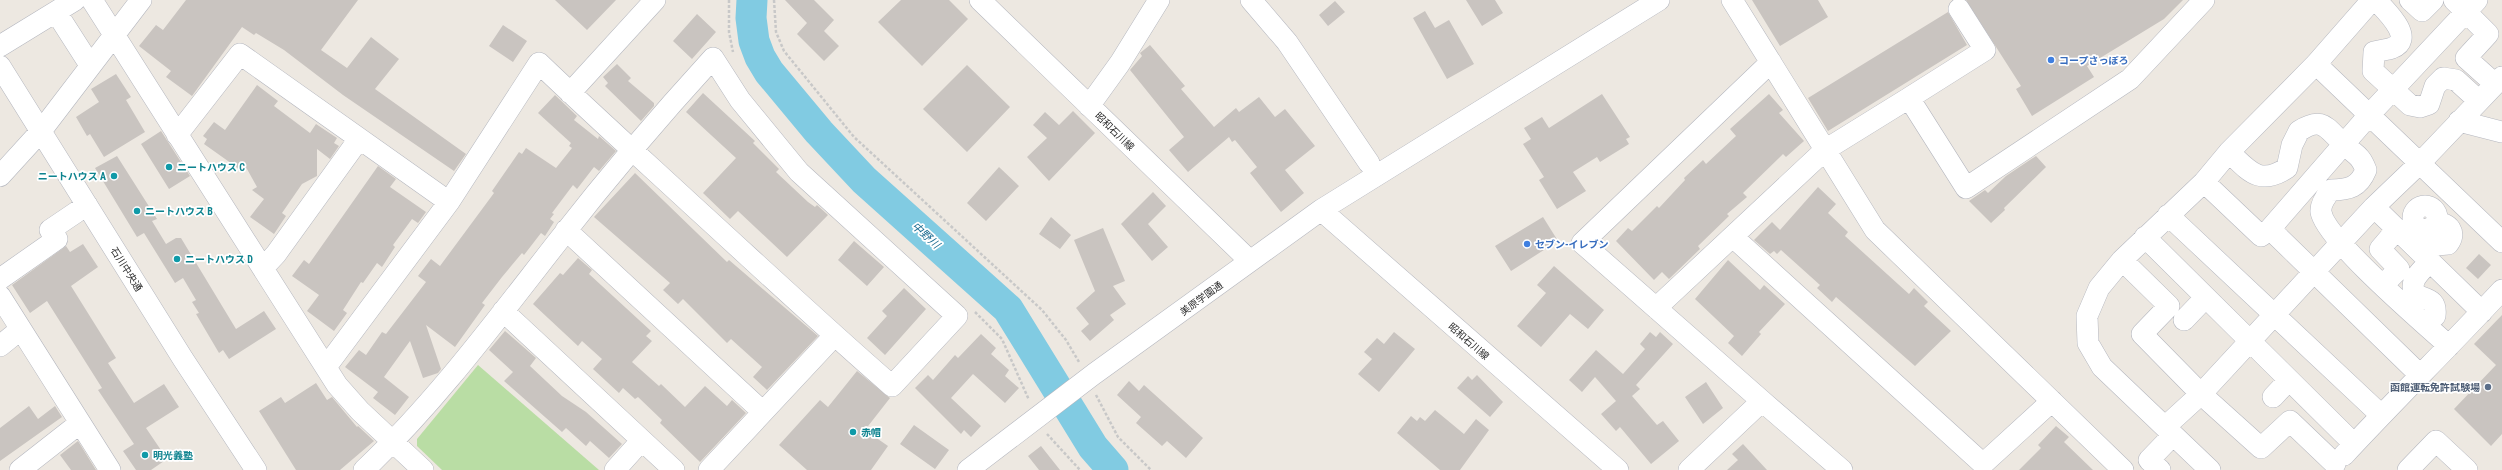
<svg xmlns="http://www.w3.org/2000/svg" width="2502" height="470" font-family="'Roboto Condensed','Noto Sans JP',sans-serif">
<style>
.green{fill:#b9dda4}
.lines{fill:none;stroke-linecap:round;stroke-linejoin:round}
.river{stroke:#81cbe2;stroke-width:31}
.building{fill:#c9c4c0}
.minor-casing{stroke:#b5b7bf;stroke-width:22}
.path{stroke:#c8c8c8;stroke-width:2.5;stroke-dasharray:3 2;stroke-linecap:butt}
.minor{stroke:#fff;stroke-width:21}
.shop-dot{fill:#3f7fe0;stroke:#fff;stroke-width:1.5}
.culture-dot{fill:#0f9aa8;stroke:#fff;stroke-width:1.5}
.service-dot{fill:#5c6f8a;stroke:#fff;stroke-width:1.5}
.labels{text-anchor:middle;stroke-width:3.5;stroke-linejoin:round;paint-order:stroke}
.shop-label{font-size:10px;font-weight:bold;fill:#366cbe;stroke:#fff;text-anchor:start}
.street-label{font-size:10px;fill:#2d2d2d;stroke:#fff}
.culture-label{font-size:10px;font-weight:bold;fill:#0d838f;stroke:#fff;text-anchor:start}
.service-label{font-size:10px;font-weight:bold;fill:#4e5e75;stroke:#fff;text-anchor:end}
.water-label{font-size:11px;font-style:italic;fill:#1d6c91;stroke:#fff}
</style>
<rect width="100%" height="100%" fill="#ede8e1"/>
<path class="green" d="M478,365l121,105h-157l-25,-24v-7z"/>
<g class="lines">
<path class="river" d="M752,0l-1,18 3,23 6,16 9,15 50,60 45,48 144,129 85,138 20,23"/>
</g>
<path class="building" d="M186,0h172l-37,50 26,18 24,-31 28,22 -24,30 91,65 -12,17 -111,-76 -59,-45 -28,-17 -2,2 -12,-8 -50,69 -26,-19 5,-6 -32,-25 17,-21 7,5z
M555,0h61l-29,30z
M785,0h29l20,20 -10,11 15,15 -15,15 -27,-27 10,-11z
M901,0h48l19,19 -46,47 -44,-44z
M1466,0h29l8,13 -21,13z
M1752,0h66l10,17 -48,29z
M1966,0h217l-19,19 -77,47 7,11 -62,39 -16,-27 5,-3z
M1335,1l10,11 -17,14 -9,-11z
M1425,11l10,17 14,-8 25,44 -27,15 -34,-61z
M1948,12l19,33 -139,86 -20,-33z
M697,14l19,18 -24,27 -19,-18z
M503,25l24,16 -14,21 -24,-16z
M1150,45l35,41 -4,3 33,38 22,-19 3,4 20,-15 16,20 10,-8 30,37 -30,24 19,23 -23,19 -31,-39 7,-6 -22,-27 -3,2 -3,-5 -41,35 -19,-22 15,-13 -54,-67 12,-14 -2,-3z
M617,64l14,14 -3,3 26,22v3l-13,15 -36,-35 3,-3 -5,-6z
M967,65l43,42 -43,45 -44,-43z
M116,74l15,23 -5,3 19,32 -41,25 -14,-23 -3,2 -11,-19 23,-15 -8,-13z
M257,85l21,16 -4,5 36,27 6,-9 21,14 -3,5 5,3 -9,13 -13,-10v27l-15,8 -20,29 4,3 -12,18 -24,-17 14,-18 -12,-9 5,-3 -10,-18 -5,2 -38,-27 3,-5 -4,-3 11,-14 11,8z
M703,93l52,48 -2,2 26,26 -3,3 32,30 7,5 2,-2 11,10 -41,42 -49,-46 -8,8 -27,-26 33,-35 -50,-46z
M1602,94l28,43 -4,2 3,5 -29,18 -3,-5 -24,15 13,19 -29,18 -18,-29 5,-3 -21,-33 8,-5 -7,-11 18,-11 7,11z
M1769,94l14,16 -4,3 25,28 -18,16 -3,-3 -40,39 4,4 -20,17 2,2 -31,30 2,3 -31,30 -7,-7 -8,8 -38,-39 12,-13 4,3 25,-25 2,2 26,-28 -1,-2 19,-18 3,4 30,-28 -6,-7z
M555,95l22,21 -3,4 24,19 1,-3 17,15 -17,20 -5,-4 -17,22 -4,-4 -21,28 2,1 -4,5 4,3 -9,14 -4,-3 -17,22 -2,-2 -20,24 -20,26 3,2 -30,42 -29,-22 15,44 -3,4 -15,5 -13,-37 -26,36 25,20 -14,18 -22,-17 5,-6 -33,-25 14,-17 7,5 16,-23 4,2 40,-52 -8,-6 13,-17 9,7 54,-73 -2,-2 27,-39 3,2 4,-6 30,20 16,-20 -3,-2 2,-3 -33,-30z
M1073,111l22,22 -46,48 -22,-24 20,-19 -14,-13 12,-13 14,13z
M161,131l29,45 -21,13 -28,-45z
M117,156l40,63 -5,2 14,23 10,-6h5l55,91 28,-18 12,18 -47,30 -6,-9 -4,3 -23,-39 3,-1 -7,-11 4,-2 -13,-22 -8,5 -31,-50 -7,4 -42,-69z
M2036,156l10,11 -42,41 1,2 -14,13 -22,-22 16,-11 3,3 18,-17z
M378,166l18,13 -6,8 36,25 -8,11 -6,-4 -19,26 2,2 -13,20 -5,-4 -14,20 -2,-1 -18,28 4,3 -13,18 -27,-20 12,-16 -27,-19 12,-16 5,4z
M999,167l20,19 -33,35 -19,-18z
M635,173l92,89 2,-2 89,76 -51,54 -14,-13 9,-10 -31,-28 -4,4 -44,-44 -5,5 -15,-14 7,-7 -76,-66z
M1818,187l18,17 -8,9 20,19 -3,4 64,58 5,-6 14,14 -4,4 27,25 -36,35 -79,-69 -4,5 -15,-14 3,-3 -39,-35 -4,4 -3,-3 -4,3 -16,-14 18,-18 8,8z
M1153,192l13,14 -18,18 20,23 -16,14 -31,-37z
M1051,217l20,18 -11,14 -21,-15z
M1543,217l15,24 -47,30 -16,-25z
M1103,228l22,53 -12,5 13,18 -16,11 4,5 -24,21 -9,-10 8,-7 -13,-16 19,-17 -21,-51z
M854,241l30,26 -17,19 -29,-26z
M83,244l15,23 -27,19 45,72 -8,5 26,40 30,-19 15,23 -33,21 21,31 -16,11h-15l-13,-19 11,-7 -36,-54 4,-2 -55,-87 -17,12 -18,-28 54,-39 4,6z
M2479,254l12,11 -13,14 -12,-11z
M578,258l14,12 -3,4 62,57 -5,5 6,5 -20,21 27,24 2,-2 24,23 20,-21 22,20 5,-6 14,13 -46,49 -40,-39 2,-3 -24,-23 -3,2 -12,-11 -4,5 -26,-24 9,-10 -20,-18 -4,5 -45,-42 27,-31 3,2z
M1728,260l32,30 4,-5 21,19 -26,28 2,2 -19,22 -14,-13 6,-7 -39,-37z
M1554,266l50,44 -16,19 -18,-15 -29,33 -24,-21 29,-33 -9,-8z
M904,288l22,21 -41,46 -18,-17 20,-22 -5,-5z
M2502,315v119l-11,12 -37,-37 42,-44 -22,-21z
M505,331l31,27 -6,8 32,30 24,16 36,32 -13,14 -19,-17 -4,5 -20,-18 -4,4 -58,-51 9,-9 -24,-22z
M1394,332l21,17 -36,43 -21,-18 14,-15 -8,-7 13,-14 7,6z
M1650,332l6,5 4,-5 13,12 -37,41 4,4 -8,7 25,29 6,-4 16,20 -28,23 -31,-37 -4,4 -15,-17 15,-13 -21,-24 -13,15 -13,-12 27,-30 27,24 22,-25 -5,-5z
M981,334l15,14 -5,6 18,16 -4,6 14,12 -14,15 -32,-29 -22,24 30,28 -10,11 -7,-7 -3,4 -46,-46 13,-13 5,5 22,-25 3,3z
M857,371l33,27 -25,32 23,16 -17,24h-64l-28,-25 41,-45 8,7z
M1477,375l26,27 -13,15 -33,-29 11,-12 4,4z
M1129,381l10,10 5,-6 59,53 -17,20 -19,-17 -5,5 -26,-23 5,-6 -24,-22z
M1706,382l17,26 -20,16 -18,-27z
M316,383l11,17 5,-3 25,30 1,-1 16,15 -34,29h-44l-37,-59 22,-14 4,6z
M29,406l9,13 17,-13 7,11 -62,44v-33z
M1435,410l29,24 12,-15 13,11 -29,40h-20l-43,-37 14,-17 6,5 3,-4 5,4z
M914,425l35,25 -14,19 -35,-25z
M2056,426l13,11 -5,5 29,28h-74l22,-22 -3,-3z
M78,441l18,29h-25l-11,-15z
M1743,444l24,26h-40l11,-10 -6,-6z
M1041,446l19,24h-21l-11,-14z"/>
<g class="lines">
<defs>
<path id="minor" d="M92,0l245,385 23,26 63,59
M980,0l270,261
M1251,0l36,42 82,121
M1732,0l143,230 248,240
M2376,0c8,9 41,39 16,48 -5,2 -12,2 -18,4l-1,19 37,34 10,2 9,-3 6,-18 8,-8 13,2 22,20
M2410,0l12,11 11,-11
M2454,0l34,34 -22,24 29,26
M56,12l34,53
M0,46l75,-46
M2316,64l186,178
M0,66l183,293 73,111
M570,93l85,-93
M1909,98l76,-48 -26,-41
M1089,106l31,-43 39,-63
M2459,121l43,11
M177,135l63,-81 209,148
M2229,152c20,19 30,34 58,16l5,-23 7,-14c25,-16 28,-1 45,13 11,11 16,10 22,26 -7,17 -17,20 -35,20 -5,6 -11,14 -10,22 4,27 104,112 128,134
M0,176l41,-45 100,-131
M2204,182l57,54 9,-7 149,145
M2413 218a12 12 0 1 1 24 0a12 12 0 1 1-24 0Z
M2374,207l108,105
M1321,210l297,260
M2168,215l213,200
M2430,228l-1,7 7,10 12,-1c9,-11 1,-22 -12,-21
M2270,229l100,-115 107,-114
M566,230l197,182
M1733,237l250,227 69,-63
M2145,237l209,207
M2122,260l47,46 -27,28 59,60 60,54 29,-27 45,43
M263,268l13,-14 83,-115
M0,279l57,-40 -7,-9 37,-25
M2384,284l15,-15 -19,-20 17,-20
M0,296l110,174
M1656,308l169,-158 84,-52 57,90 164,-109 74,-79
M503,311l171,159
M2184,320l21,-22
M2426,324l9,-8c2,-16 -6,-16 -19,-21 -9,-14 5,-23 14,-34
M0,346l21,-17
M326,367l123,-165 90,-139c50,48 102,95 153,142 67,61 132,122 200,181l65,-70 -158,-144 -59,-72 -27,-42c-54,59 -105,119 -154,182 -62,79 -122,161 -195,230
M2273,397l15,-16
M1762,401l80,69
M2166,426l35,-32 173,-187 47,-45 81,-85
M2344,455c52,-56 106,-109 158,-165
M20,470l60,-47
M615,470l26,-29
M709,470l125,-134
M968,470l126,-96 227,-164 338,-210
M1689,470l73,-69 -180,-158 189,-181
M2160,470l-11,-10 24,-25
M2210,470l-108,-103 -14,-24 -1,-27 12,-28 23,-28 82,-78 25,-30 87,-88 56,-64
M2408,470l28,-29 31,29"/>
</defs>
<use href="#minor" class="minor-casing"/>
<path class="path" d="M729,0v32l4,20
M774,0l2,32 8,19 70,86 188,173 24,30 13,22
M975,312l27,27 27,61
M1096,395l22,42 33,33
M1047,434l33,36"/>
<use href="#minor" class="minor"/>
</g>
<g class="shop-dot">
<circle cx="2051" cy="60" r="4"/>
<circle cx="1527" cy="244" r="4"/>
</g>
<g class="culture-dot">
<circle cx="169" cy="167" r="4"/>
<circle cx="114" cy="176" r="4"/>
<circle cx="137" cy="211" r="4"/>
<circle cx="177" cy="259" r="4"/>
<circle cx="853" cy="432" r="4"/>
<circle cx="145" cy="455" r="4"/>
</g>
<circle class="service-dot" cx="2488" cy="387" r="4"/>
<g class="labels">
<g class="shop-label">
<text x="2059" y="64">コープさっぽろ</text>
<text x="1535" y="248">セブン-イレブン</text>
</g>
<g class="street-label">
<text transform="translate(1115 131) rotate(44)" y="4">昭和石川線</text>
<text transform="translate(127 269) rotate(58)" y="4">石川中央通</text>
<text transform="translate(1201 298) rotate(-36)" y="4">美原学園通</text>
<text transform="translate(1469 341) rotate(41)" y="4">昭和石川線</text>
</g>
<g class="culture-label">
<text x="177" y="171">ニートハウス C</text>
<text x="106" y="180" text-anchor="end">ニートハウス A</text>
<text x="145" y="215">ニートハウス B</text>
<text x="185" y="263">ニートハウス D</text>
<text x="861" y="436">赤帽</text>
<text x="153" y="459">明光義塾</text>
</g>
<g class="service-label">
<text x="2480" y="391">函館運転免許試験場</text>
</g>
<g class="water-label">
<text transform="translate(926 235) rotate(42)" y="4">中野川</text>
</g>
</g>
</svg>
